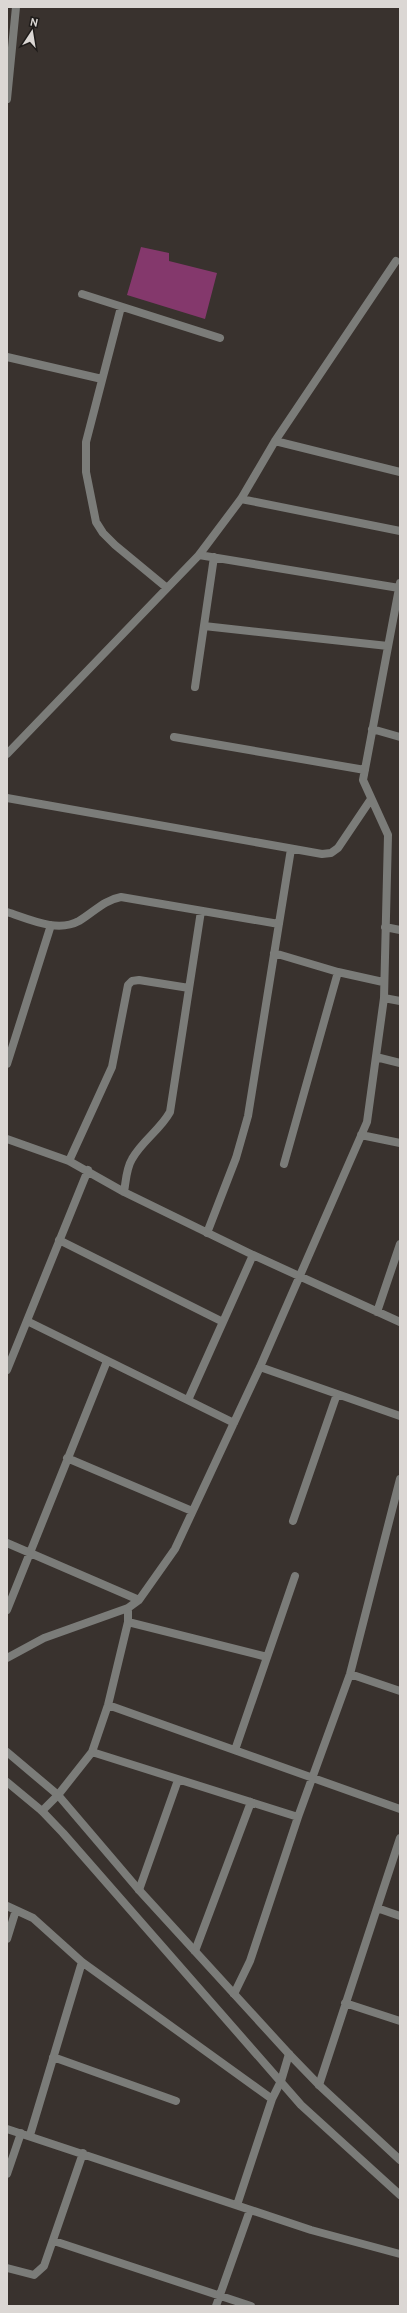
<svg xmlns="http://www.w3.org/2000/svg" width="407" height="2313" font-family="Cabin,sans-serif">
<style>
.building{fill:#84386c}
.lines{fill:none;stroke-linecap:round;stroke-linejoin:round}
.minor{stroke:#7b7c79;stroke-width:8}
.tertiary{stroke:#7b7c79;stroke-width:8}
</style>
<rect width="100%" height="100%" fill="#39322e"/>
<path class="building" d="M141,247l28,6v8l48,12 -12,46 -78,-24z"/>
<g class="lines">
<path class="minor" d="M7,99l9,-92
M82,294l138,44
M121,307l-35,135v30l10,50 7,11 12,12 52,43
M7,357l95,22
M275,441l125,31
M241,499l159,32
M199,555l200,33
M204,626l184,20
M195,687l19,-130
M372,729l28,8
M174,737l191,33
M7,754l192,-199 42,-56 34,-58 121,-180
M7,798l315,56 9,-1 7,-5 33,-49
M7,912c22,7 50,21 72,9 15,-9 25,-21 42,-24l158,27
M385,927l15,3
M274,953l64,19 45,10
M384,998l16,3
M376,1057l24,6
M7,1064l44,-139
M361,1135l39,8
M7,1139l62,22 55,31 129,63 147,67
M69,1161l43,-94 16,-82 4,-4 7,-1 50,8
M284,1164l54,-192
M124,1192c2,-11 2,-23 8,-33 10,-18 28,-29 38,-47l31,-201
M207,1233l29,-75 12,-42 43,-267
M59,1240l164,82
M377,1312l23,-68
M27,1321l207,102
M260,1367l140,49
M7,1370l81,-200
M188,1400l65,-145
M67,1458l125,53
M293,1521l44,-127
M7,1543l132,57
M7,1610l100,-249
M128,1622l139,35
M7,1658l37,-20 84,-30 11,-8 36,-51 85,-182 107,-245 17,-124 4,-163 -25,-55 37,-197
M350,1674l50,17
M108,1705l292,104
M235,1750l60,-174
M92,1752l206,65
M42,1811l16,-16 34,-43 16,-47 20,-83v-14
M139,1890l39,-110
M7,1906l26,12 49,44 190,137
M377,1908l23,8
M7,1939l9,-29
M195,1951l56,-149
M234,1994l16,-33 48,-144 52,-143 50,-195
M345,2003l55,18
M53,2057l123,44
M319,2085l81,-247
M7,2129l304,101 89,24
M30,2135l52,-173
M7,2174l14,-41
M237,2205l35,-106 9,-18 8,-27
M54,2241l197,65
M7,2268l27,7 10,-9 39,-113
M216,2306l34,-96"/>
<path class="tertiary" d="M7,1752l51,43 81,95 150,164 30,31 81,75
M7,1782l35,29 21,22 238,272 99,90"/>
</g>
<rect width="407" height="2313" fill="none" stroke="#dbd7d4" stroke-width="16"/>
<g transform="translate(32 32) rotate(12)" stroke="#1e1b19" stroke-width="3" paint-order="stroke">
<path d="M0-3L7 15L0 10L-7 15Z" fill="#dbd7d4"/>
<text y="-6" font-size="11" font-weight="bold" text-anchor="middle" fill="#dbd7d4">N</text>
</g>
</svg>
